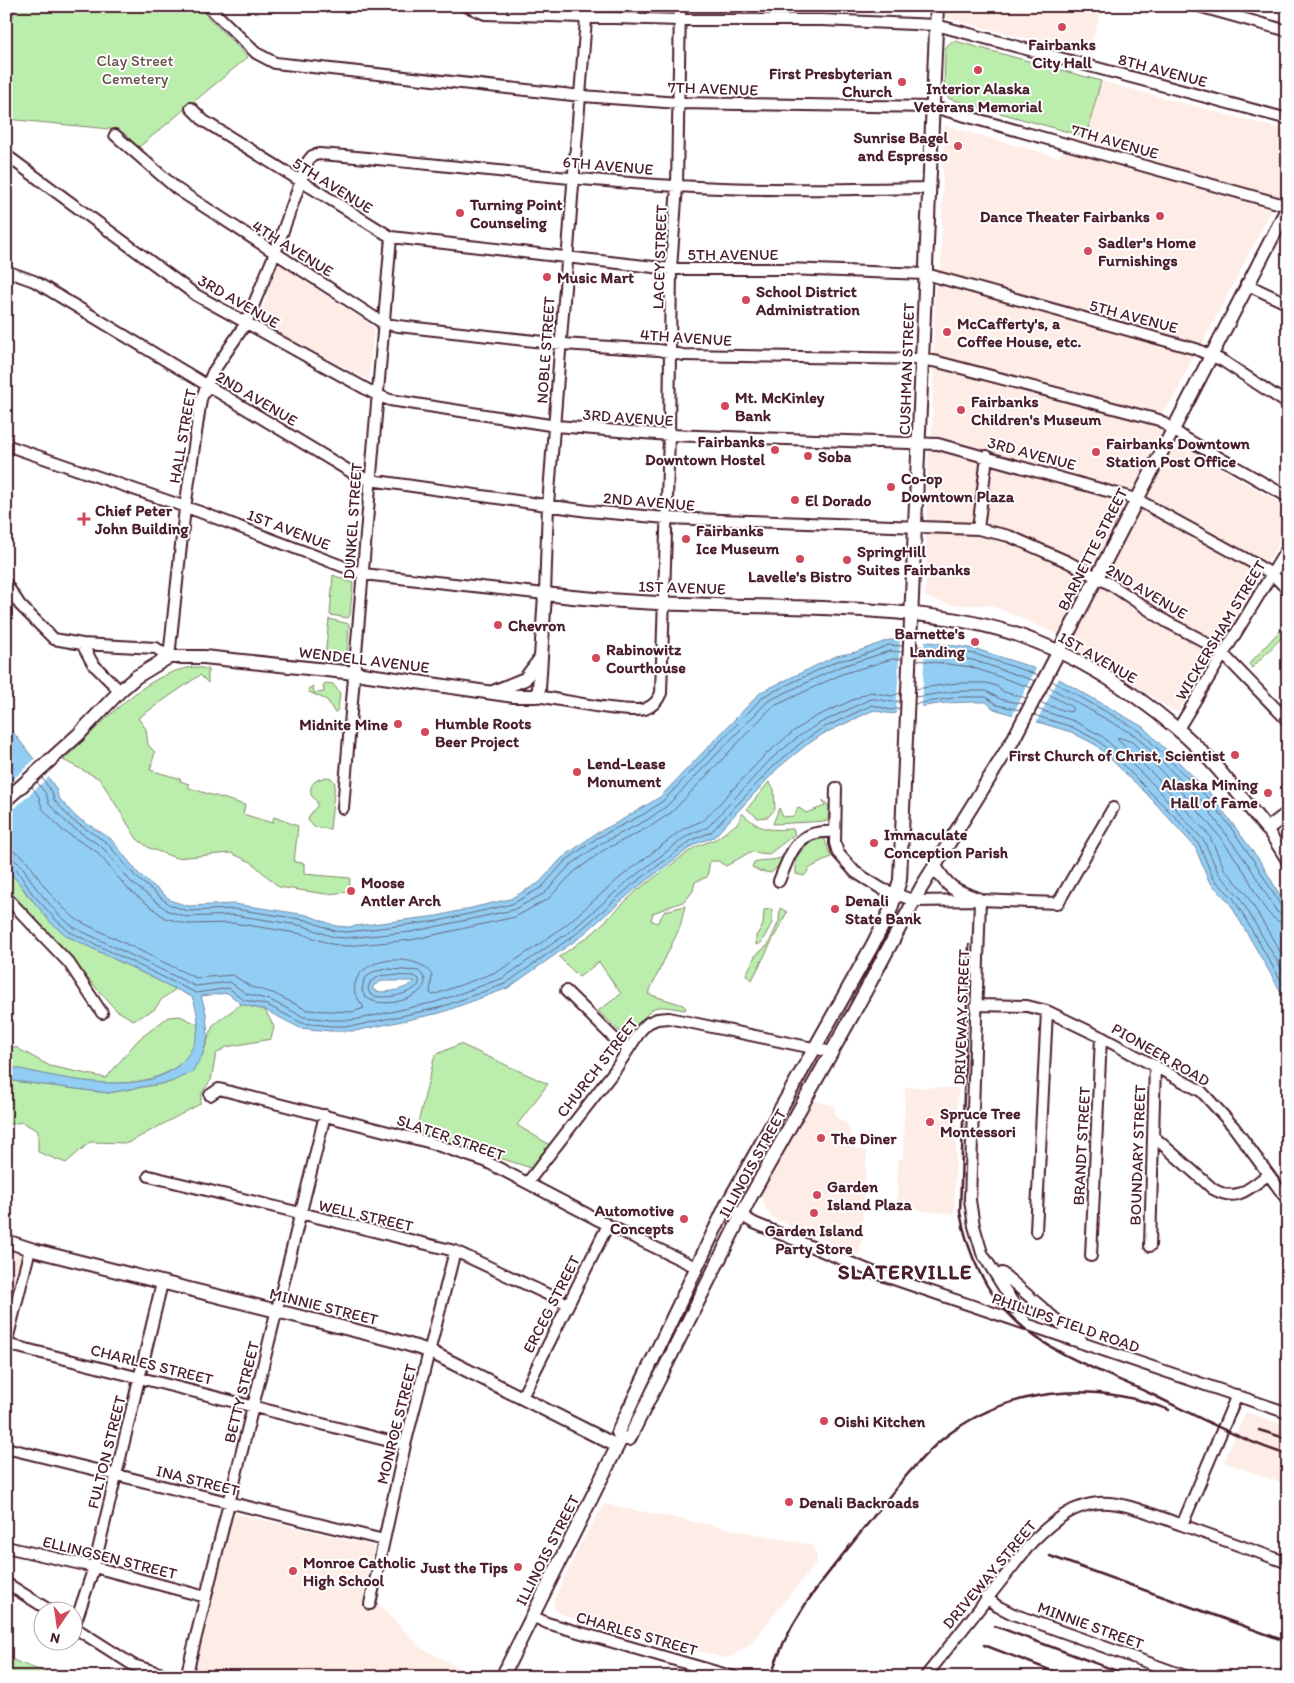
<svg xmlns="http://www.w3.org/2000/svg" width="1294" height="1683" font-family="Itim,sans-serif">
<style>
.built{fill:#feede7}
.green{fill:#bbedac;stroke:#82866c}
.water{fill:#92cef3;stroke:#7588a3;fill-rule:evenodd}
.pier{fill:#fff}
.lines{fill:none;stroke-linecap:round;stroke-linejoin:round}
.shore{stroke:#67657b;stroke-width:1}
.minor-casing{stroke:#4a1f2b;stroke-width:14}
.major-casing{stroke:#4a1f2b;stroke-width:16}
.minor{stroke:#fff;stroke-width:10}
.major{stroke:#fff;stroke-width:12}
.rail{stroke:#4a1f2b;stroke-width:2.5}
.poi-dot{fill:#d1495b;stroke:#fff;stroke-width:2}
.labels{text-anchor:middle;stroke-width:4;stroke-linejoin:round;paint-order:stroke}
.poi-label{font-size:16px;font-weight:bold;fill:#4a1f2b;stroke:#fff;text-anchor:start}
.park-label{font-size:16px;fill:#66524b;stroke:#fff}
.street-label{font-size:16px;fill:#4a1f2b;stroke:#fff}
.district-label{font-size:21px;font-weight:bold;letter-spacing:1px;fill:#4a1f2b;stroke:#fff}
</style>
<rect width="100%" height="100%" fill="#fff"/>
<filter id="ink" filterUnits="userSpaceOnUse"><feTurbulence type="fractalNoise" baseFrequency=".02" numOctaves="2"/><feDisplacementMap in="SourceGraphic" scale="10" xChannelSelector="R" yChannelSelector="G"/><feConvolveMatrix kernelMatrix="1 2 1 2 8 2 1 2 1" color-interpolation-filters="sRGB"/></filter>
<g filter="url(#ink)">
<path class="built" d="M946,6h156l-13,48 -143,-36z
M1101,81l187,50v45l-7,16 -77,149 -12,18 -18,40 -11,11 -5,17 28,20 102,61v21l-33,54 -32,59 -44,69 -4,1 -68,-45 -31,-17 -2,-8 -83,-37h-40l-26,-8 3,-140 4,-22 3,-146 6,-23 3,-141 114,32 21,-22 8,-3z
M278,263l96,64 -5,53 -112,-57z
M905,1087l53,1 -4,126 -31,-3 -26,-8 1,-43 5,-2z
M814,1100l21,6v11l12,6 8,25 12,4 -7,103 -87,-37 -7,-8 -5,-16z
M6,1250l16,5 -10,43 -6,-1z
M1246,1412l42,14v59l-65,-23z
M604,1504l208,41 5,10 -1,8 -67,82 -18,12 -7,1 -156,-41 -12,-6 -3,-9 27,-57z
M233,1513l141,33 -10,49 14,8 43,45 56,29h-283l-1,-12z"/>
<path class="green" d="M15,6h182l51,51 -109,90 -19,-17 -114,-11v-72z
M955,41l146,40 -14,51 -8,3 -129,-36 -6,-5 1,-46 6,-6z
M333,575l20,8 -3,32 -2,3 -18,-3z
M329,619l20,5 -2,36 -22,-2z
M1288,622v9l-36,37 -3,-4z
M195,667l13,2v14l-8,-8 -62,43 8,11 2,16 7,7 -5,18 31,9 -1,2 9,3v4l56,17 -2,9 29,9 2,-6 24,9 -4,36 10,1v11l46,4 -1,14 -23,2 -47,-7 -28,-25 -20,-9 -55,5 -27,-10 -12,-9 -37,-60 -37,-19c37,-33 81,-89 132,-93z
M326,683l7,1 7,9 -2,16 -3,4 -8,-13 -18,-8 -1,-3 5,-3 1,7 10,-1 -1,-7z
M327,777l4,1 4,5 -5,46 -16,-2 -6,-7 1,-4 8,-10v-4l-6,-7c-2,-12 5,-16 16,-18z
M769,782l5,7 1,20 -7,8 -10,1 -11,-9z
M823,800l6,6 -1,15 -55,3 6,-16 4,9 11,-1 4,-9 8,6 19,-7z
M742,813c19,18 25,17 51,16l2,5 -26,20 -19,-2 -24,14 -8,-5h-8l-3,16 -12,5 -2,9 -8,10 -32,12 -2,7 6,3 8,-12 20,-5 -5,21 -32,67 35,11 3,3 -1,2c-40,-7 -28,-3 -54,21h-12l-21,-20 23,-17 -22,-32 -20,15 -20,-20 34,-24 42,-41 60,-45 21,-8 22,-16z
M824,837l7,20 -21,11 -6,8 -8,-2v-17l16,-17z
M784,856l-1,5 -12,12 -12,-2 -7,-4 2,-5c11,-4 18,1 30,-6z
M6,867l8,7 13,21 40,41 109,53 -14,10 -8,11 -21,10 -17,-10 -52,-58 -58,-60z
M780,908l7,4 -35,68 -6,-5 9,-19 13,-11 11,-24z
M772,909v14l-11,20 -5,2v-9l7,-11 1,-15z
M241,1004l24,6 9,17 -3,12 -45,8 -10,7 -5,26 -9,13 -2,11 -72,39 -38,-1 -24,21 -28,-11v-21l-16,-9 -16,3v-45l102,13 63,-11 31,-26 11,-31z
M180,1016l19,9c-1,6 -2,13 -4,19 -2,8 -10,16 -16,21 -45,34 -123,12 -173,1v-19h9l35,19 56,12 32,-38 30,-23z
M460,1044l88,40 -31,41 33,20 -19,23 -115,-37 19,-76z
M6,1656c16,10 33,12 49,21h-47l-2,-1z"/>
<path class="water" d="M889,640l41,2 46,7 52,17 31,13 84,48 66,65 51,69 28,48v95l-59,-102 -20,-21 -14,-34 -49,-54 -50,-48 -25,-13 -77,-23 -8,-7c-18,0 -37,0 -55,3 -26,3 -29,14 -57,5l-51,24 -18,12 -27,22 -64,69 -19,7 -61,46 -55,48 -71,50 -68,25 -85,18h-25l-30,-3 -35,-18 -24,-6 -13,-11 -27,3 5,17 2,24 -6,19 -10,16 -21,10 -63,11 -102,-13v-14c49,10 147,38 182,-11 13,-19 12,-39 4,-58l-125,-61 -16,-13 -45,-56v-144l45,58 6,10 1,6 18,20 34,21 29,36 33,27 16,5 46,-2 34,5 39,6 29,11 12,1 89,-11 73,-17 29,-16 23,-25 33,-24 25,-13 40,-24 101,-105 75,-36 20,-4zM382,981h33c-7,8 -32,14 -42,9v-4z"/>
<path class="pier" d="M900,638l25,1 -3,70 -26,8z
M1037,667l23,9 -24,47 -24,-7z
M36,758l14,18 -44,40v-30z"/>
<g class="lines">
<path class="shore" d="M917,646l58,8 63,21
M917,652l56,8 62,21
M917,660l54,7 61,21
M1052,681l88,50 18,18 48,47 23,29 27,39 26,44 6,2
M1049,687l87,49 65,64 49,67 27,45 11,5
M916,689l41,-6h30l9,3 8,6 22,6
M915,697l43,-6h28l14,8 23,5
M1041,703l28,9 3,-1v-4l-26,-14
M915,704l44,-7h27l11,8 23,5
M1037,709l37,12 28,15 52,49 50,56 15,33 20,22 49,84
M1034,715l38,12 27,14 78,78 22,25 14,34 21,21 54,94
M42,778l10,14 2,8 18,20 34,22 30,35 34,28 18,6 46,-2 34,5 38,6 29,11 12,1 91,-11 74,-17 30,-17 23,-26 32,-23 47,-24 19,-13 101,-105 73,-35 21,-4 31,-12 13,1
M37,782l9,12 3,10 19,20 34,23 29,35 37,29 19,6 46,-2 34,5 37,6 29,11 13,1 65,-6 102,-22 32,-17 24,-27 31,-22 47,-24 20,-14 101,-105 71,-34 51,-16 12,1
M32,787l7,10 3,11 20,22 35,22 30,36 38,30 22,6 46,-1 33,5 36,6 29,10 15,2 65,-6 104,-23 33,-18 26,-27 30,-22 47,-24 21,-14 100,-105 70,-33 50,-15h10
M6,850c20,1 26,20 36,33 10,14 22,26 35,37l119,58 37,-3 18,12 22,6 34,17 45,2 12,-4 -9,-14c-7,-39 66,-44 77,-18l-2,17 3,2 66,-24 35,-23 33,-24 55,-48 61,-47 21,-9 61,-65 29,-24 19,-13 57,-26 22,4 8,-3
M6,858l7,1 9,7 14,22 23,27 14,12 122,59 35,-4 17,12 23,6 34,17 27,3h23l82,-18 67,-24 69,-48 55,-48 61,-47 20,-8 62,-67 28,-23 20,-13 52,-25c11,-1 19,5 30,2
M6,864l11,6 14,22 24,27 15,13 126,61 33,-5 15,12 23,5 35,18 29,3h23l84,-18 67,-24 71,-50 55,-48 61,-46 19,-8 64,-67 27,-23 19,-13 51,-24 19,5 9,-2
M1288,924c-23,-1 -33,-36 -44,-53 -32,-49 -71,-89 -112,-129l-14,-5v3l41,40 50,55 16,35 20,22 43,73
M387,969l32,2 6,8c3,21 -55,35 -63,12l2,-12 9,-7z
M388,975l26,1 5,3v5c-8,11 -38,17 -49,10l-2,-5 2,-7 10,-6z"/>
<defs>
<path id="minor" d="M208,6l48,47 19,10 307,33 97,7 254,4 355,99
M466,6l19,8 194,6h143l114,5 352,94
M1198,6l90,25
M6,17l2,-11
M191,108l13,13 187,116 280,32h115l140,5 270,75 27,12 65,43
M115,135l62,54 206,134 15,3 164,18 97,6 24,5 239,4 16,3 221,58 26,18 103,59
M6,155l190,140 181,100 13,5 166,26 113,9 269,9 198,55 119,65 17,10 16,16
M6,271l28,10 322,194 14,5 218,31 78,7 312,11 31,7 57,25 44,23 57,38 31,16 26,17 64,66
M1246,284l42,20
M6,445l194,67 163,62 182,20 3,-89 39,-499
M978,529l9,-73
M6,584l14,21 34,34 28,5 11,20 27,27
M82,644l74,4 13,9 16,-149 16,-109 12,-27 33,-49 29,-70 33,-92 4,-5 7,-2c120,9 239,26 358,32 84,5 169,3 253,2
M536,696c23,3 91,18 109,13 8,-3 13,-8 16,-16l8,-258 2,-166 6,-83 3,-180
M1178,729l110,-182
M836,788l-1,55 3,10 17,19 27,17 33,12 65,-1 78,3 55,-95
M343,808l48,-571
M1267,829l21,33
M779,881c13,-31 18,-52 56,-49
M6,897l63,66 33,50
M980,900l-10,300 4,26 8,27 45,72
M566,991l52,51 10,6
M976,1005l51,1 20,5 54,26 100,54 32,35 55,75
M210,1095l9,-6 209,53 57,19 123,64 88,42
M1153,1136l60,53c25,14 34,0 55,-14
M149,1176l306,75 113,53
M528,1182l87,-112 26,-40 7,-7 9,-4 12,-1 163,34
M726,1206l28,17 119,49 415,141
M1036,1231l11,-220
M1150,1246l5,-181
M30,1249l-24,95 399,101
M1091,1256l10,-219
M1002,1273l65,56 14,10
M522,1397l86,-172
M6,1448l378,92
M1182,1525l106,38
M6,1547l88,20 112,30
M6,1583l43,27
M986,1597l11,9 16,8 175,63
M370,1604l35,-159 50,-194
M532,1616l15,7 187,54
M72,1626l61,39 39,12
M74,1627l20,-60 68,-284
M186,1677l139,-562
M925,1677l107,-135c56,-57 82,-42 150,-17l55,-130
M1285,1677l3,-7"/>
<path id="major" d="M493,692l32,-13 15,-20
M6,800l72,-65 42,-44 16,-14 33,-20h35l151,16 159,23h22l3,-7 6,-95c91,11 184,11 276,14 66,3 135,6 197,27 58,20 112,54 158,93 35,28 63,67 91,101l21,-16
M935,866c13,23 21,25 45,34
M6,1241l31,10 356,89 36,11 188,95
M621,1439l-3,-7 108,-226 146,-260 19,-37 9,-29 37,-874
M621,1439h8l122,-243 102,-182 68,-126 92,-148 275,-533
M502,1677l119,-238"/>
</defs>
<use href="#minor" class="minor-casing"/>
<use href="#major" class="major-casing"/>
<use href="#minor" class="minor"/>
<use href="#major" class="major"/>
<path class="rail" d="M969,945l-9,267c7,40 25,81 56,109 34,33 90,52 133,72 45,22 91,47 139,62
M1259,1430l29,9
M1050,1556l238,86
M995,1626l138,51
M984,1645l84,32
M771,1677c15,-55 52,-98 87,-141 26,-32 51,-68 82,-95 65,-54 152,-61 229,-31"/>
</g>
</g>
<g class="poi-dot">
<circle cx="1062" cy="27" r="5"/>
<circle cx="978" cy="70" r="5"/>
<circle cx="902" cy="82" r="5"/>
<circle cx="958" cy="146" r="5"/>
<circle cx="460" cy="213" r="5"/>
<circle cx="1160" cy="216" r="5"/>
<circle cx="1088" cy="251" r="5"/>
<circle cx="547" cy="277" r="5"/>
<circle cx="746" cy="300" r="5"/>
<circle cx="947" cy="332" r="5"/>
<circle cx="725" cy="406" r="5"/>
<circle cx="961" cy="410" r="5"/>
<circle cx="775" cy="450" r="5"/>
<circle cx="1096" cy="452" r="5"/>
<circle cx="808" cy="456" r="5"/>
<circle cx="891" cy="487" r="5"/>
<circle cx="795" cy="500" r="5"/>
<path d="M81.5 511.5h5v5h5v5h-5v5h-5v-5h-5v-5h5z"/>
<circle cx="686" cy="539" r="5"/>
<circle cx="800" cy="559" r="5"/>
<circle cx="847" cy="560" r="5"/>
<circle cx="498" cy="625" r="5"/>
<circle cx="975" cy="642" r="5"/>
<circle cx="596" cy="658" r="5"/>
<circle cx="398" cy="724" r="5"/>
<circle cx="425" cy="732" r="5"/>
<circle cx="1235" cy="755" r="5"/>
<circle cx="577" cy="772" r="5"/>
<circle cx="1268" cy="793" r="5"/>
<circle cx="874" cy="843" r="5"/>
<circle cx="351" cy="891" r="5"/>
<circle cx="835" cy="909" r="5"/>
<circle cx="930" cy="1122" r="5"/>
<circle cx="821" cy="1138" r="5"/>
<circle cx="817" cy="1195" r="5"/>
<circle cx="814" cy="1213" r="5"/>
<circle cx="684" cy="1219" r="5"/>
<circle cx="824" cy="1421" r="5"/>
<circle cx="789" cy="1502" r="5"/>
<circle cx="518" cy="1567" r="5"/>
<circle cx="293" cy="1571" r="5"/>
</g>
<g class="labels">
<g class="poi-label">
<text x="1062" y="50" text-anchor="middle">Fairbanks<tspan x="1062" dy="18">City Hall</tspan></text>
<text x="892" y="79" text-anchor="end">First Presbyterian<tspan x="892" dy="18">Church</tspan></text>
<text x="978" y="94" text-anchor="middle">Interior Alaska<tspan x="978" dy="18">Veterans Memorial</tspan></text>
<text x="948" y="143" text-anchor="end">Sunrise Bagel<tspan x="948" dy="18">and Espresso</tspan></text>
<text x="470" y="210">Turning Point<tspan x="470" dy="18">Counseling</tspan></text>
<text x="1150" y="222" text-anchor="end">Dance Theater Fairbanks</text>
<text x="1098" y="248">Sadler's Home<tspan x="1098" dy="18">Furnishings</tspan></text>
<text x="557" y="283">Music Mart</text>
<text x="756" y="297">School District<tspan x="756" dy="18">Administration</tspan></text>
<text x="957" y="329">McCafferty's, a<tspan x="957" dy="18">Coffee House, etc.</tspan></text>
<text x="735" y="403">Mt. McKinley<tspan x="735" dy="18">Bank</tspan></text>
<text x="971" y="407">Fairbanks<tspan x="971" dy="18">Children's Museum</tspan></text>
<text x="765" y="447" text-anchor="end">Fairbanks<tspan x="765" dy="18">Downtown Hostel</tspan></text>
<text x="1106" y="449">Fairbanks Downtown<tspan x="1106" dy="18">Station Post Office</tspan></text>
<text x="818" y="462">Soba</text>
<text x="901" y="484">Co-op<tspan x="901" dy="18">Downtown Plaza</tspan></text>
<text x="805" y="506">El Dorado</text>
<text x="95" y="516">Chief Peter<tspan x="95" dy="18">John Building</tspan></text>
<text x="696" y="536">Fairbanks<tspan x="696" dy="18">Ice Museum</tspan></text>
<text x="857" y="557">SpringHill<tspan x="857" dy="18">Suites Fairbanks</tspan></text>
<text x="800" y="582" text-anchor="middle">Lavelle's Bistro</text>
<text x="508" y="631">Chevron</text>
<text x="965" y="639" text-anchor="end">Barnette's<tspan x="965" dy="18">Landing</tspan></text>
<text x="606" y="655">Rabinowitz<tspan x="606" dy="18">Courthouse</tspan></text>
<text x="435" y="729">Humble Roots<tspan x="435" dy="18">Beer Project</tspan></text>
<text x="388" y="730" text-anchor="end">Midnite Mine</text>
<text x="1225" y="761" text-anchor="end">First Church of Christ, Scientist</text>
<text x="587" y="769">Lend-Lease<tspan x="587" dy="18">Monument</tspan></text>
<text x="1258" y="790" text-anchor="end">Alaska Mining<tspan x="1258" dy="18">Hall of Fame</tspan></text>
<text x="884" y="840">Immaculate<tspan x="884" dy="18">Conception Parish</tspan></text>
<text x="361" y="888">Moose<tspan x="361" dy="18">Antler Arch</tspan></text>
<text x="845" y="906">Denali<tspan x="845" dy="18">State Bank</tspan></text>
<text x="940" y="1119">Spruce Tree<tspan x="940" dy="18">Montessori</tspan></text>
<text x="831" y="1144">The Diner</text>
<text x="827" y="1192">Garden<tspan x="827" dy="18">Island Plaza</tspan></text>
<text x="674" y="1216" text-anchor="end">Automotive<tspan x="674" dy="18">Concepts</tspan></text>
<text x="814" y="1236" text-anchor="middle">Garden Island<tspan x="814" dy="18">Party Store</tspan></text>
<text x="834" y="1427">Oishi Kitchen</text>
<text x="799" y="1508">Denali Backroads</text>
<text x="303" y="1568">Monroe Catholic<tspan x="303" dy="18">High School</tspan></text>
<text x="508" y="1573" text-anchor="end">Just the Tips</text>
</g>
<g class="park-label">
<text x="135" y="66">Clay Street<tspan x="135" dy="18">Cemetery</tspan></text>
</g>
<g class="street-label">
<text transform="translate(1163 70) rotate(15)" y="6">8TH AVENUE</text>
<text transform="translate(713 88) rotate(2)" y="6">7TH AVENUE</text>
<text transform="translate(1115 141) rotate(16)" y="6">7TH AVENUE</text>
<text transform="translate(608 165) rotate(5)" y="6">6TH AVENUE</text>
<text transform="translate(333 185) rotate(32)" y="6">5TH AVENUE</text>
<text transform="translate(293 248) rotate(32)" y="6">4TH AVENUE</text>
<text x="733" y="260">5TH AVENUE</text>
<text transform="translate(659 257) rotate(-88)" y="6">LACEY STREET</text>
<text transform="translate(239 301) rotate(30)" y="6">3RD AVENUE</text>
<text transform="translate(1134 316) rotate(15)" y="6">5TH AVENUE</text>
<text transform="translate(686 337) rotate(4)" y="6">4TH AVENUE</text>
<text transform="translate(545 350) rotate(-86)" y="6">NOBLE STREET</text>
<text transform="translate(906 369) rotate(-88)" y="6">CUSHMAN STREET</text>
<text transform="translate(257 398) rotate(31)" y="6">2ND AVENUE</text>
<text transform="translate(628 417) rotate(4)" y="6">3RD AVENUE</text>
<text transform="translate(182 436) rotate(-80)" y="6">HALL STREET</text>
<text transform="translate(1032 453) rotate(15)" y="6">3RD AVENUE</text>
<text transform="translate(649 501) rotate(5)" y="6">2ND AVENUE</text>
<text transform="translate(352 521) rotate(-86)" y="6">DUNKEL STREET</text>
<text transform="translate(289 529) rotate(21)" y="6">1ST AVENUE</text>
<text transform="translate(1092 549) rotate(-63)" y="6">BARNETTE STREET</text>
<text transform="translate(682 587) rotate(2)" y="6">1ST AVENUE</text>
<text transform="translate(1147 591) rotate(31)" y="6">2ND AVENUE</text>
<text transform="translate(1220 630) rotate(-59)" y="6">WICKERSHAM STREET</text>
<text transform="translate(1098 657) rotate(30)" y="6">1ST AVENUE</text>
<text transform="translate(364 659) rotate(7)" y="6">WENDELL AVENUE</text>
<text transform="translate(961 1017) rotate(-88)" y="6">DRIVEWAY STREET</text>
<text transform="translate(1161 1054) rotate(30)" y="6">PIONEER ROAD</text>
<text transform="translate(597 1067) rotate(-52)" y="6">CHURCH STREET</text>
<text transform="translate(451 1137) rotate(19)" y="6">SLATER STREET</text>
<text transform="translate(1081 1146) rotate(-87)" y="6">BRANDT STREET</text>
<text transform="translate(1137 1155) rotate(-88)" y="6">BOUNDARY STREET</text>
<text transform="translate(752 1163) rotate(-61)" y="6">ILLINOIS STREET</text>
<text transform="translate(366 1215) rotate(13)" y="6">WELL STREET</text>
<text transform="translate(551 1304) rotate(-63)" y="6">ERCEG STREET</text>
<text transform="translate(324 1306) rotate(14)" y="6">MINNIE STREET</text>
<text transform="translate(1066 1322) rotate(19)" y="6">PHILLIPS FIELD ROAD</text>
<text transform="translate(152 1364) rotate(14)" y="6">CHARLES STREET</text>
<text transform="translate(241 1392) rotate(-76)" y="6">BETTY STREET</text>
<text transform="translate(396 1424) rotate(-76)" y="6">MONROE STREET</text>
<text transform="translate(106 1452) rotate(-76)" y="6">FULTON STREET</text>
<text transform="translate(198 1480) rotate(14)" y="6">INA STREET</text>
<text transform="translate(547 1550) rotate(-63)" y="6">ILLINOIS STREET</text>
<text transform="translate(110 1557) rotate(14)" y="6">ELLINGSEN STREET</text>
<text transform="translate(989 1574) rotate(-50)" y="6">DRIVEWAY STREET</text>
<text transform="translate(1091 1625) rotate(20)" y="6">MINNIE STREET</text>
<text transform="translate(637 1633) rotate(16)" y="6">CHARLES STREET</text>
</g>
<g class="district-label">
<text x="905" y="1279">SLATERVILLE</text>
</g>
</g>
<rect width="1294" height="1683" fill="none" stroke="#fff" stroke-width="25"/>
<rect x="12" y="12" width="1269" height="1658" fill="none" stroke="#4a1f2b" stroke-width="2" filter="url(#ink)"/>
<g transform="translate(58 1626) rotate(193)"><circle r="24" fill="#ffffff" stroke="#b7a5aa"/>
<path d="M0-4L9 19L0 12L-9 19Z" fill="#d1495b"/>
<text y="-8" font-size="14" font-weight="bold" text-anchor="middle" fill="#4a1f2b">N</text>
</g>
</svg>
